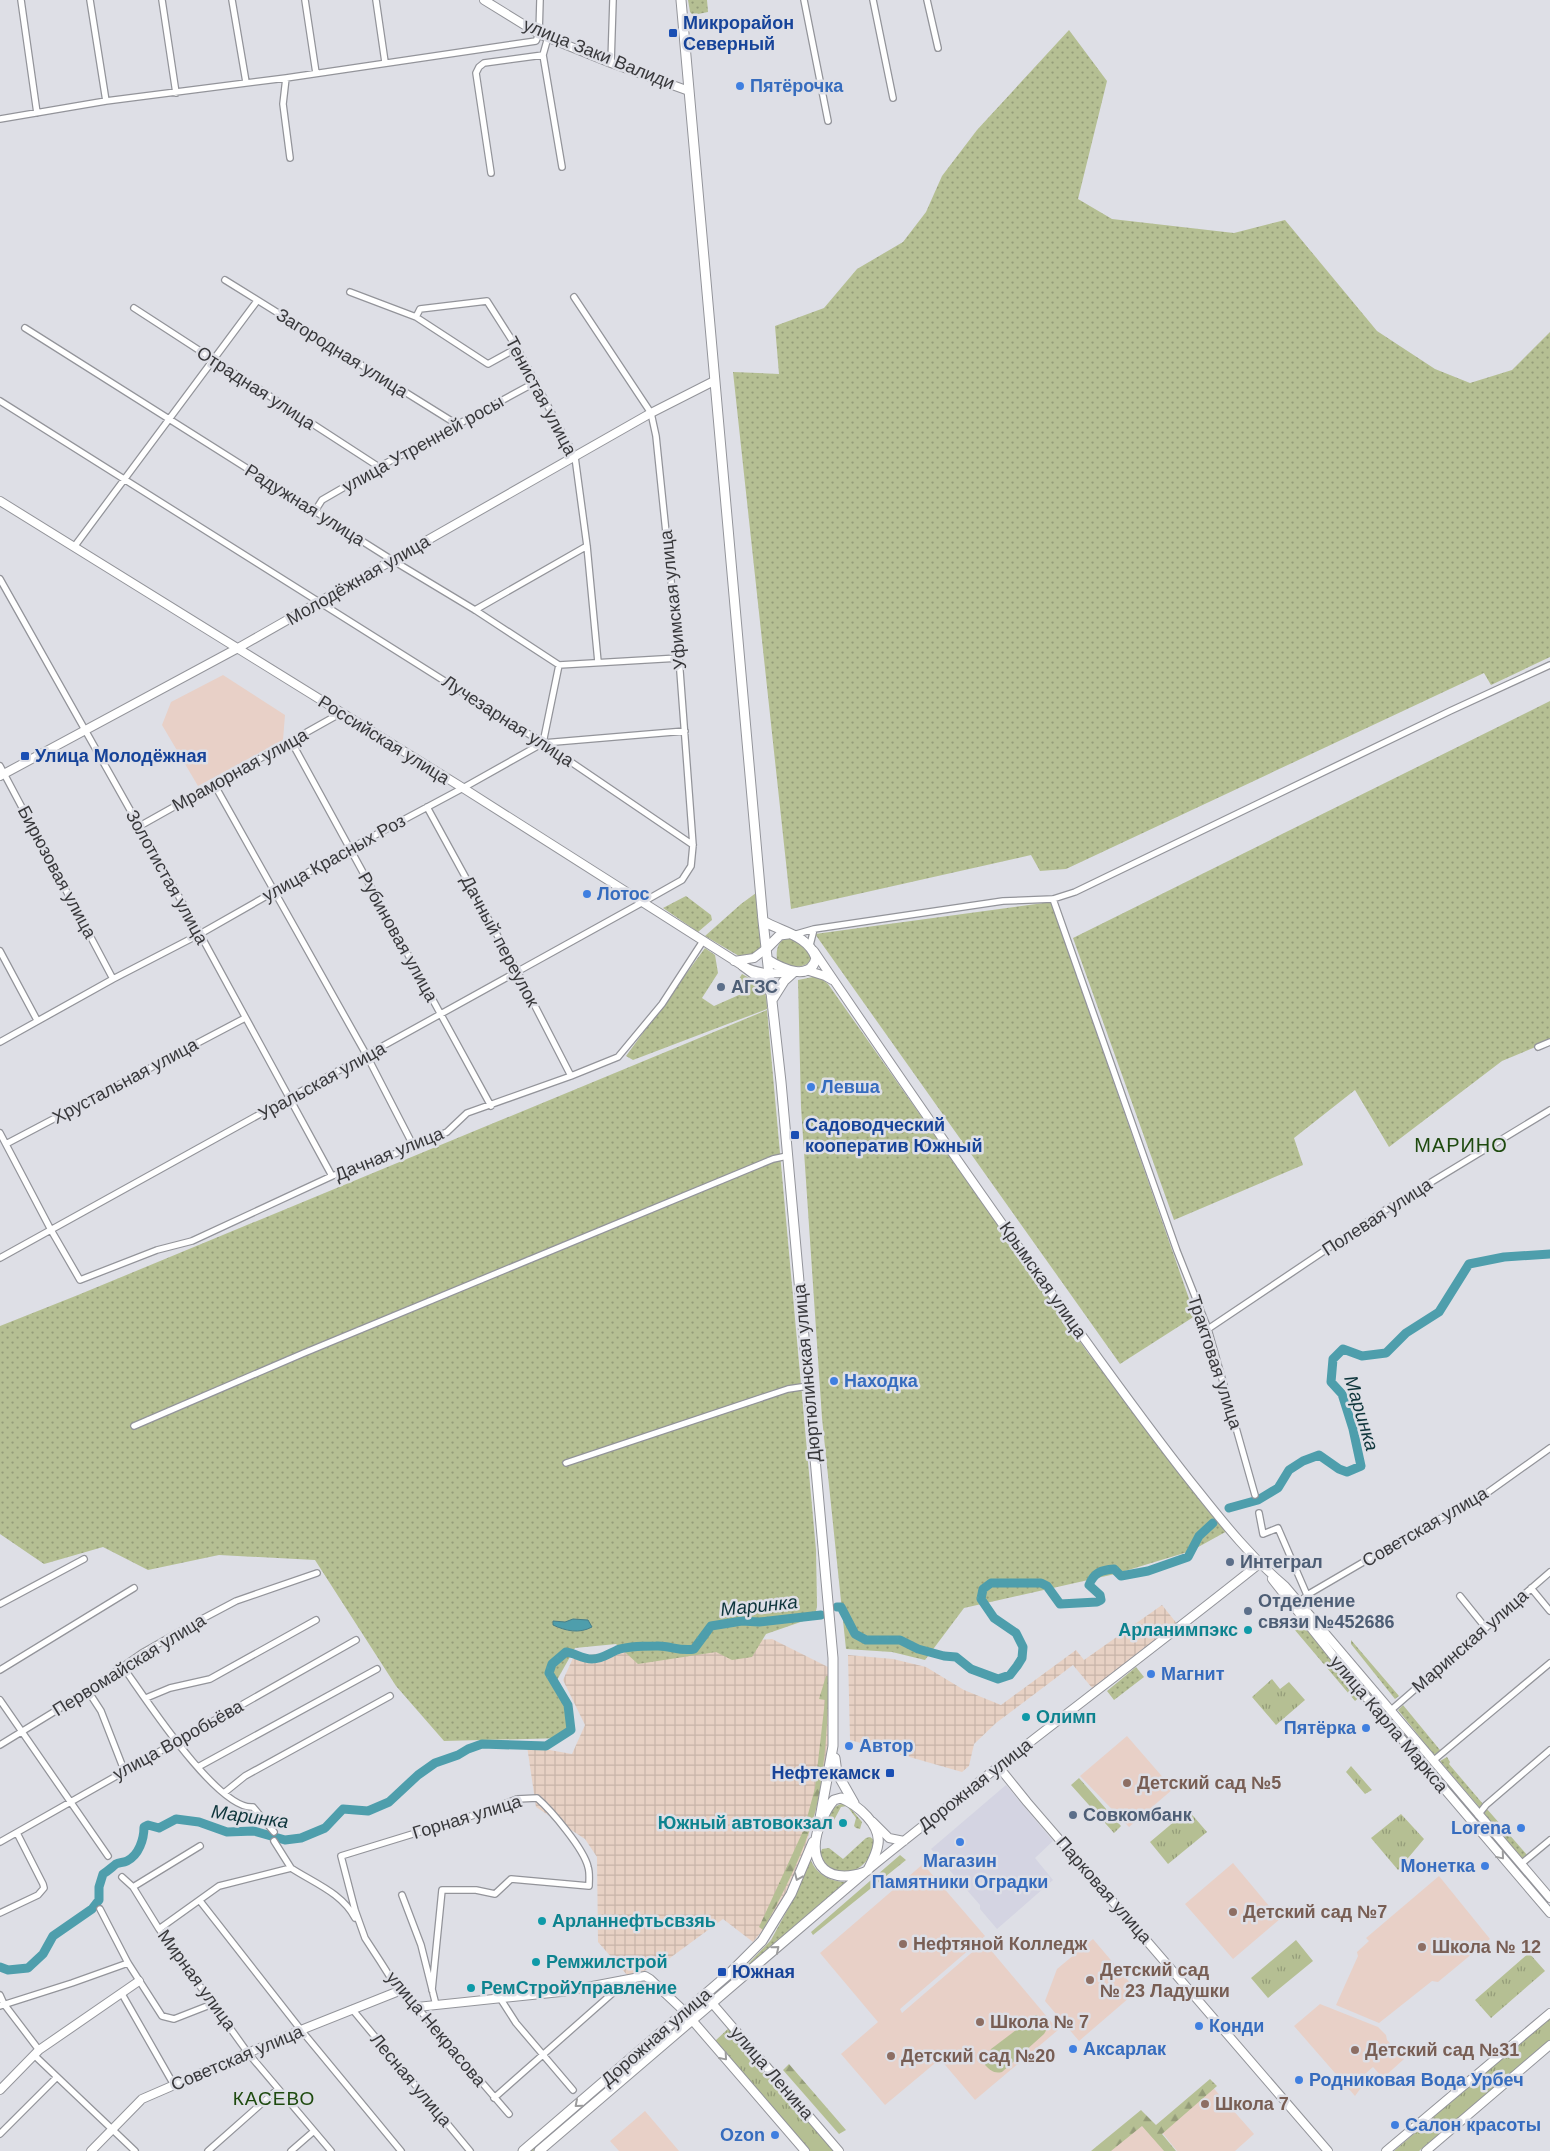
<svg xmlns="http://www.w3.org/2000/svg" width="1550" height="2151" font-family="Arial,sans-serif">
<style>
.built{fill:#d4d4e2}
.industrial{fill:url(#industrial-grid)}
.education{fill:#e8d0c7}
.grass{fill:url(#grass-dots)}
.forest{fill:url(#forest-firs)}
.park{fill:url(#park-tufts)}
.pitch{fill:#b5bf93}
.water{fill:#4e9eac;stroke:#477f8a}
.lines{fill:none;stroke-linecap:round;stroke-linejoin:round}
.river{stroke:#4e9eac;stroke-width:9}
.street-casing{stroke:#93949a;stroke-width:8}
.secondary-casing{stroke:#93949a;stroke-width:10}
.primary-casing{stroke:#93949a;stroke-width:11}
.street{stroke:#fff;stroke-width:5.5}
.secondary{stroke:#fff;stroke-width:8}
.primary{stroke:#fff;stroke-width:9}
.oneway{stroke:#9c9c9d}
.transit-dot{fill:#1a4fb4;stroke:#dedfe6;stroke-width:2}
.shop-dot{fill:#3f7fe0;stroke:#dedfe6;stroke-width:2}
.service-dot{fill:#5c6f8a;stroke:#dedfe6;stroke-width:2}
.culture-dot{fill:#0f9aa8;stroke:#dedfe6;stroke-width:2}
.education-dot{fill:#8d6e63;stroke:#dedfe6;stroke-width:2}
.labels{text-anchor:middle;stroke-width:5;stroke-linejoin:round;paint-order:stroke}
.transit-label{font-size:18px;font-weight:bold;fill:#164399;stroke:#dedfe6;text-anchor:start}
.street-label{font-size:18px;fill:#38383b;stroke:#dedfe6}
.shop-label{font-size:18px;font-weight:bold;fill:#366cbe;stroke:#dedfe6;text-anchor:start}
.service-label{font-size:18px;font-weight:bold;fill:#4e5e75;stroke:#dedfe6;text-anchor:start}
.culture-label{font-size:18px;font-weight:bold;fill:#0d838f;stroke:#dedfe6;text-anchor:start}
.education-label{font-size:18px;font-weight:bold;fill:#785e54;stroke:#dedfe6;text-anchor:start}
.water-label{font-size:19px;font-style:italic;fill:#0e353b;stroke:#dedfe6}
.neighbourhood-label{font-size:19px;letter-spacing:1px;fill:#1e4a0f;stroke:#dedfe6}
.quarter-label{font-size:20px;letter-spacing:1px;fill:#1e4a0f;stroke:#dedfe6}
</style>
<defs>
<pattern id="industrial-grid" width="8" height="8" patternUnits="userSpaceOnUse" patternTransform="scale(1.25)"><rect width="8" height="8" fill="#e7d1c4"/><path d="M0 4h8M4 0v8" fill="none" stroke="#c7b4a9"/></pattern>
<pattern id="grass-dots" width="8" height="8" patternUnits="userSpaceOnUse" patternTransform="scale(1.25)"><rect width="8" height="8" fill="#b5bf93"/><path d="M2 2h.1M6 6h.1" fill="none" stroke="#949c79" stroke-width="1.8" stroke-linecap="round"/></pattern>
<pattern id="forest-firs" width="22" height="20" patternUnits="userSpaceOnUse" patternTransform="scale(1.25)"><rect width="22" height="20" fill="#b5bf93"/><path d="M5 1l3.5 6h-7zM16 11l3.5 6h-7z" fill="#949c79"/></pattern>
<pattern id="park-tufts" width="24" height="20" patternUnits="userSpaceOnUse" patternTransform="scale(1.25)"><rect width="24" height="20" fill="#b5bf93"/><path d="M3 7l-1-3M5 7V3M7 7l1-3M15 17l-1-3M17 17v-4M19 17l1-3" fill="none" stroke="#949c79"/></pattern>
</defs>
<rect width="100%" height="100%" fill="#dedfe6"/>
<path class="built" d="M1006,1785l47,56 -18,17 18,22 -56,49 -17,-20v-4l-49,-56z"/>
<path class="industrial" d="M1162,1605l16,20 -85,64 -20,-24 -77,58 -22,21 -5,22 -7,6 -112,-32 -2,-85 45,4 33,8 38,23 37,15 75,-55 8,10z
M772,1639l58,29 1,51 -8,66 -21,73 -27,57 -22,27 -30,-23 -64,47 -31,10 -30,-34 -1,-85 -12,-18 -49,-32 -9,-61 45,8 13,-29 -22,-45 11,-24z"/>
<path class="education" d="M223,675l62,40 -2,25 -85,46 -36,-61 9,-23z
M1127,1736l46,53 -44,38 -49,-51z
M1233,1863l47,56 -47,40 -48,-55z
M923,1864l62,72 -85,73 2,4 82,-71 74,88 -83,70 -35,-41 -55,46 -44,-51 37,-32 -58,-69z
M1439,1876l51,63 -52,43 -6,-1 -53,42 -43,-18 22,-49 -1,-4 12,-11 -3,-3z
M1093,1939l44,52 -58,50 -34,-40 12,-32z
M1320,2004l58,23 8,8 1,5 17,19 -21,19 -10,-11 -8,7 3,4 -13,18 -61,-70z
M1209,2083l45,51 -19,17h-58l-21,-26z
M645,2111l34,40h-60l-9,-10z
M1139,2116l29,35h-70z"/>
<path class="grass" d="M688,0h19l1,12 -15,3 -3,-3z
M1069,30l38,51 -29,118 34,20 122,14 51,-13 92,111 58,38 35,14 42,-13 38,-38v325l-59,28 -7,-12 -418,196 -26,2 -9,-16 -240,54 -58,-537 46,2 -4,-48 49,-18 33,-39 46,-27 23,-30 16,-36 35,-46z
M1550,701v340l-48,20 -113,86 -34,-57 -61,48 9,27 -129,55 -101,-282z
M756,893l6,52 -9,10 -14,1 -34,-20 36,-32z
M686,896l25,19 1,5 -14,12 -35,-24z
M1051,902l144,414 -75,48 -305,-430z
M786,938h7l17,11 2,12c-11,8 -24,8 -35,-1 -1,-9 0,-18 9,-22z
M705,948l10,7 3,18 -16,25 12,8 34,-15 -11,-9 5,-8c18,10 25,12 25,35l-134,51 -7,-4z
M818,976l10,8 260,369 141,177 -38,21 -76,23 -151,34 -39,52 -33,-8 -46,-3 -24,-231 -21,-311 -3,-127z
M767,1010l49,540 1,56 -2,11 -49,17 -14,23 -20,3 -16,-8 -78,12 -22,-20 -41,4 -18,32c15,25 18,31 7,58l-120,3 -48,-55 -81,-126 -96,-5 -71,15 -45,-23 -59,17 -44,-30v-208l78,-31z
M1302,1624l60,71 -7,6 -61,-72z
M1351,1640l48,56 -4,3 -44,-55z
M1136,1667l8,10 -30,23 -7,-9z
M1403,1705l37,45 -5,6 -37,-46z
M1447,1757l3,5 -1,2 34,40 -3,4 -40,-47z
M841,1804h6l15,18 -2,7 -4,-1 -2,-2 2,-8 -9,-12 -6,1 -8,15 -4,-1c-2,-9 4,-14 12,-17z
M1487,1809l41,47 -5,5 -40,-49z
M870,1837l4,3c2,15 -14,32 -29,33 -6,0 -14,-4 -20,-6l-5,-13 2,-5 7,-1 14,11 23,-21z
M810,1857c4,16 20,25 36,25l-113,98 38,-40 19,-35z
M683,2020l2,2 -152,129h-3z"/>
<path class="forest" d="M826,1676h3c-1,38 -3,76 -9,114 -8,47 -34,99 -57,140l-4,-3 45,-98 11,-41 10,-88 -6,-1z
M900,1855l6,5 -93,75 -2,-3z
M789,2064l57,66 -7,4 -56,-64z
M1210,2079l7,7 -55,48 14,17h-12l-22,-25 -31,25h-20l50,-41 15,15z"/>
<path class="park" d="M1272,1679l8,10 9,-7 16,18 -29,25 -24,-28z
M1351,1766l21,24 -7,4 -19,-22z
M1079,1778l42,48 -7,7 -43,-48z
M1188,1810l19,22 -39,32 -18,-22z
M1401,1814l23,25 -26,31 -27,-32z
M1296,1940l17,21 -45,37 -17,-20z
M1529,1953l16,18 -54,47 -16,-18z
M1550,2016v24l-131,111h-25z
M730,2027l105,124h-25l-95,-110z"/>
<path class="pitch" d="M1036,2015l6,3 5,11 -3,5 -42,38c-8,2 -12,-2 -17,-7l6,-16z"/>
<path class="water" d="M573,1619l15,1 4,7c-13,7 -26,4 -39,-2v-4l12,1z"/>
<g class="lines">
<path class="river" d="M1229,1508l29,-8 20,-12 11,-18 14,-9 16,-6 20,14 8,3 14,-6 -8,-37 -11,-35 -11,-12 2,-23 10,-10 19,7 24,-3 20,-20 33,-21 30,-48 35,-7 46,-3
M837,1607h4l14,27 11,6h34l18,9 26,7 12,1 15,12 27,10 12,-4 7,-9 5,-8 1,-11 -7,-14 -22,-15 -13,-19 2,-10 8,-6h50l6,3 13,18 37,-2 4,-2 -1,-5 -11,-10c5,-13 13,-15 25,-16l7,7 27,-5 40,-14 11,-21 14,-13
M0,1967l8,3 20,-2 15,-14 10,-18 39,-27 7,-9v-13l4,-13c5,-3 8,-6 13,-10 3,-2 7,-1 11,-3 12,-6 17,-22 17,-34l4,-2 11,3 17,-9 23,3 28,10 27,-1 31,9 16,-2 24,-10 18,-19 25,2 21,-9 29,-27 17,-12 23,-8 10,-6 14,-5 64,2 25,-16 -3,-25 -19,-32 3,-9 14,-12c9,1 16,7 26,7 10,0 16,-5 25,-9 10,-4 28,-4 39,-4 13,-1 24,6 38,3l17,-23 31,-5 17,1 62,-7"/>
<defs>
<path id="street" d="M21,0l16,113
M90,0l16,101
M162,0l14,93
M232,0l14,82
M305,0l11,73
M376,0l9,62
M804,0l24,121
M873,0l20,98
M927,0l11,48
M548,37l-5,18 19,112
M611,63l2,-63
M286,78l-3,26 7,54
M0,119l106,-18 180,-23 250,-37 3,-7 1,-34
M491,173l-15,-100 3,-6 5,-4 59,-8
M225,280l233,145
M350,292l66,25 72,47 29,-16
M134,308l245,159
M416,317l4,-8 67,-8 30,47 58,109 12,89 11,116
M25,328l367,232 83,50 84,55 120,-7
M0,401l543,342 150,102
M315,511l7,-11 57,-33 157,-85
M74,547l183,-246
M0,579l200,355 132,242
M475,610l112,-64
M291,741l200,365
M543,743l16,-78
M0,766l113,213
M214,784l153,272 47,91
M427,807l91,166 53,103
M138,827l203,-114
M1053,899l124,352 31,78 47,166
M793,935l21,-6 189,-28 50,-2 22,-7 375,-181 100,-46
M810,945l4,-16
M0,951l37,69
M0,1042l113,-63 87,-45 149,-85 114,-61 80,-45 142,-12
M1538,1047l12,-5
M0,1133l51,97 29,50 77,-30 35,-9 140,-65 82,-29 33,-15 20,-19 104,-37 47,-19 44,-53 41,-63
M6,1144l239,-126
M0,1258l643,-356 39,-22 9,-14 2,-21 -14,-187 -23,-222 -5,-23 -77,-116
M1208,1329l174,-117 168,-102
M134,1426l170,-73 469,-194 14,-3
M566,1463l222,-74 20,-3
M1259,1513l4,21 15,-6 29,67
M1531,1588l19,23
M1460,1596l25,31
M1299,1603l8,-8 113,-66 60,-31 70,-50
M0,1604l84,-45
M123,1667c21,29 94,143 130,140l21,25
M0,1670l134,-82
M88,1691l13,20 23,59
M146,1698l24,-10 40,-9 106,-59
M0,1700l108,156
M1390,1711l160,-139
M0,1745l88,-54 54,-38 60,-34 34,-18 81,-28
M1434,1760l116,-97
M198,1767l179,-98
M224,1793l21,-17 145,-80
M1478,1815l8,-10 64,-55
M274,1841l17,27
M0,1842l356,-202
M1521,1864l29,-24
M122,1877l11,10 26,42 89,124 83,98
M133,1887l67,-41
M402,1895l19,50 15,60
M200,1901l101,129 100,121
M100,1909l28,54 34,53 12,3 41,-16
M0,1913l38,-18 6,-7 -1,-4 -26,-51
M159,1929l60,-43 72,-18c23,15 51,25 64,50
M432,1990l10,-100h34l19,4 16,-15 78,7c0,-6 1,-13 -1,-19 -4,-18 -37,-57 -51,-69l-20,1 -36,14 -140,43 14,54 10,28 15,23 19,30 18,16 92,107
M122,1994l52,91
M0,1995l4,9 35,46
M500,1998l16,25 57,67
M0,2006l72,-23 56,-20
M352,2009l118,142
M34,2055l101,96
M494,2098l121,-107 6,-11
M0,2134l57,-57
M208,2151l70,-62
M291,2151l23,-20"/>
<path id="secondary" d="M484,0l55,34 72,29 78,28
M0,501l463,287 280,178c17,9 31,8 50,6
M0,776l238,-128 413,-235 63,-32
M814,951c94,139 189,276 287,411 32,44 64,88 98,130 27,34 53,66 86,94l265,312
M734,961l20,-3 13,-10
M806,970l19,6 7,4
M1272,1579l94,118 184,216
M998,1766l29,36 301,349
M873,1822l16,16 15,3
M869,1869c128,-104 261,-202 390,-305
M712,2003l127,148
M417,2007l144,-15 84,-16 5,3 34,32
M692,2020l113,131
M0,2090l39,-40 100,-69
M91,2151l51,-52 159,-69 98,-39
M1386,2151l164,-138
M1426,2151l124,-106"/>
<path id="primary" d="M681,0l82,921 18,161 52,576v88l-15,83
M763,921c19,11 45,14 53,37 -5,24 -34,11 -48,2
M767,948l13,-13 8,-1
M743,966l19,14 9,13
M772,1000l12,-19 10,-9
M835,1758l2,15 17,30
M523,2151l207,-178 32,-32 29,-47 22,-52
M539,2151c109,-93 217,-186 326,-279l3,-2c4,-8 9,-17 10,-26 3,-19 -20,-39 -37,-46l-7,2c-6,6 -9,13 -12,20 -18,38 1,67 43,52"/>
</defs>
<use href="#street" class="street-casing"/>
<use href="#secondary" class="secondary-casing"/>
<use href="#primary" class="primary-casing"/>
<use href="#street" class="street"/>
<use href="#secondary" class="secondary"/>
<use href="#primary" class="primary"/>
</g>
<defs><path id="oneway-chevron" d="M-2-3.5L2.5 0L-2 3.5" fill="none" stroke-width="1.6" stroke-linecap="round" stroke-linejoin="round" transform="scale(1.25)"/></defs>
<g class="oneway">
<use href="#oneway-chevron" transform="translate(1501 1856) rotate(50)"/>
<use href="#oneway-chevron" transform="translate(798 1877) rotate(113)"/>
<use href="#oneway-chevron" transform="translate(776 1949) rotate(-40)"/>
<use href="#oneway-chevron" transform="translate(724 2057) rotate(49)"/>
<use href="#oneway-chevron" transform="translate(578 2104) rotate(139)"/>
</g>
<g class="transit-dot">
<rect x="668" y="28" width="10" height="10" rx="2.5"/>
<rect x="20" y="751" width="10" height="10" rx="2.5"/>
<rect x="790" y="1130" width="10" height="10" rx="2.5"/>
<rect x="885" y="1768" width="10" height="10" rx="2.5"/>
<rect x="717" y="1967" width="10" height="10" rx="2.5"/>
</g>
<g class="shop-dot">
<circle cx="740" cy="86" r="5"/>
<circle cx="587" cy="894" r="5"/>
<circle cx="811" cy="1087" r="5"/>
<circle cx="834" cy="1381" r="5"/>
<circle cx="1151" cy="1674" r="5"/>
<circle cx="1366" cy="1728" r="5"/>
<circle cx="849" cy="1746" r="5"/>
<circle cx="1521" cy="1828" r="5"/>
<circle cx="960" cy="1842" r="5"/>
<circle cx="1485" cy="1866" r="5"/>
<circle cx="1199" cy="2026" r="5"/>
<circle cx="1073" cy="2049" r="5"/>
<circle cx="1299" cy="2080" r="5"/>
<circle cx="1395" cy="2125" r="5"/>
<circle cx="775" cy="2135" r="5"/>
</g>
<g class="service-dot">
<circle cx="721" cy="987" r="5"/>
<circle cx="1230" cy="1562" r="5"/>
<circle cx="1248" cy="1611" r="5"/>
<circle cx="1073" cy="1815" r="5"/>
</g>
<g class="culture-dot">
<circle cx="1248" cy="1630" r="5"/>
<circle cx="1026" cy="1717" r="5"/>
<circle cx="843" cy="1823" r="5"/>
<circle cx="542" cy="1921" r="5"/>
<circle cx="536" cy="1962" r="5"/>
<circle cx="471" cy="1988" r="5"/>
</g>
<g class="education-dot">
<circle cx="1127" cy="1783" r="5"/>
<circle cx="1233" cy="1912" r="5"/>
<circle cx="903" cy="1944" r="5"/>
<circle cx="1422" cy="1947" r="5"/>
<circle cx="1090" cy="1980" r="5"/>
<circle cx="980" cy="2022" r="5"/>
<circle cx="1355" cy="2050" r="5"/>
<circle cx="891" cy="2056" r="5"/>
<circle cx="1205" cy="2104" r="5"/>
</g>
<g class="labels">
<g class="transit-label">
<text x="683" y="29">Микрорайон<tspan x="683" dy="21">Северный</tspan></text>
<text x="35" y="762">Улица Молодёжная</text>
<text x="805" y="1131">Садоводческий<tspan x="805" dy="21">кооператив Южный</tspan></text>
<text x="880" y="1779" text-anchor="end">Нефтекамск</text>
<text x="732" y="1978">Южная</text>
</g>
<g class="street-label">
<text transform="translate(599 54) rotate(22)" y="6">улица Заки Валиди</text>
<text transform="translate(342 353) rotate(32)" y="6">Загородная улица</text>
<text transform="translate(256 388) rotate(33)" y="6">Отрадная улица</text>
<text transform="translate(541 396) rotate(62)" y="6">Тенистая улица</text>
<text transform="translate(423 444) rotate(-29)" y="6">улица Утренней росы</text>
<text transform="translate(305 505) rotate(32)" y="6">Радужная улица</text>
<text transform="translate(358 580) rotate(-30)" y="6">Молодёжная улица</text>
<text transform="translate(673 600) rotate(-96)" y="6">Уфимская улица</text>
<text transform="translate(508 721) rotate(33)" y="6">Лучезарная улица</text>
<text transform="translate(384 740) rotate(32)" y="6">Российская улица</text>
<text transform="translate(240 770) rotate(-29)" y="6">Мраморная улица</text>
<text transform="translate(334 858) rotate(-29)" y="6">улица Красных Роз</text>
<text transform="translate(57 872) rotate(62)" y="6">Бирюзовая улица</text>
<text transform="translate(167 877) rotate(61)" y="6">Золотистая улица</text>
<text transform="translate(398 937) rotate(61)" y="6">Рубиновая улица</text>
<text transform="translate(500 941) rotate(62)" y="6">Дачный переулок</text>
<text transform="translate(125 1081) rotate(-28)" y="6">Хрустальная улица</text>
<text transform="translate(322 1081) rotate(-29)" y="6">Уральская улица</text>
<text transform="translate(389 1154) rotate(-22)" y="6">Дачная улица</text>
<text transform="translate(1377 1217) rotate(-33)" y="6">Полевая улица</text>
<text transform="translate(1043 1280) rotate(55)" y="6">Крымская улица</text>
<text transform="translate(1215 1362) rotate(72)" y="6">Трактовая улица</text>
<text transform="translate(807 1373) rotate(-95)" y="6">Дюртюлинская улица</text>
<text transform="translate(1425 1527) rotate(-30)" y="6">Советская улица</text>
<text transform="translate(1470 1641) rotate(-41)" y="6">Маринская улица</text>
<text transform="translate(129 1665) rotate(-32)" y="6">Первомайская улица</text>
<text transform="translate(1389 1724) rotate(50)" y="6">улица Карла Маркса</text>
<text transform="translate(178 1740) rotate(-29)" y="6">улица Воробьёва</text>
<text transform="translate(975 1785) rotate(-38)" y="6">Дорожная улица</text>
<text transform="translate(467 1817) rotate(-17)" y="6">Горная улица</text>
<text transform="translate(1104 1890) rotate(49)" y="6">Парковая улица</text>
<text transform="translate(197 1980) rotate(54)" y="6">Мирная улица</text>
<text transform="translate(436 2029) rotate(50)" y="6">улица Некрасова</text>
<text transform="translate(656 2037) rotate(-41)" y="6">Дорожная улица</text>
<text transform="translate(237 2058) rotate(-23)" y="6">Советская улица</text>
<text transform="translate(772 2073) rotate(49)" y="6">улица Ленина</text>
<text transform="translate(411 2080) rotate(50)" y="6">Лесная улица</text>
</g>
<g class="shop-label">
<text x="750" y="92">Пятёрочка</text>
<text x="597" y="900">Лотос</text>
<text x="821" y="1093">Левша</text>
<text x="844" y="1387">Находка</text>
<text x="1161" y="1680">Магнит</text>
<text x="1356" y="1734" text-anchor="end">Пятёрка</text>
<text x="859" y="1752">Автор</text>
<text x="1511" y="1834" text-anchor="end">Lorena</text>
<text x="960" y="1867" text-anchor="middle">Магазин<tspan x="960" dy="21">Памятники Оградки</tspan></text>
<text x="1475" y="1872" text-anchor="end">Монетка</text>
<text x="1209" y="2032">Конди</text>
<text x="1083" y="2055">Аксарлак</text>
<text x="1309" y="2086">Родниковая Вода Урбеч</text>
<text x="1405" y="2131">Салон красоты</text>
<text x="765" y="2141" text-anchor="end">Ozon</text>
</g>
<g class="service-label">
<text x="731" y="993">АГЗС</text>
<text x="1240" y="1568">Интеграл</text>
<text x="1258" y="1607">Отделение<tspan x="1258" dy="21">связи №452686</tspan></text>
<text x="1083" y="1821">Совкомбанк</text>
</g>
<g class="culture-label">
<text x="1238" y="1636" text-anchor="end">Арланимпэкс</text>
<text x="1036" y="1723">Олимп</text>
<text x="833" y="1829" text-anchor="end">Южный автовокзал</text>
<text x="552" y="1927">Арланнефтьсвзяь</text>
<text x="546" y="1968">Ремжилстрой</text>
<text x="481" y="1994">РемСтройУправление</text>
</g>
<g class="education-label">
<text x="1137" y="1789">Детский сад №5</text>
<text x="1243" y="1918">Детский сад №7</text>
<text x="913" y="1950">Нефтяной Колледж</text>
<text x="1432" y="1953">Школа № 12</text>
<text x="1100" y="1976">Детский сад<tspan x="1100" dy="21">№ 23 Ладушки</tspan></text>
<text x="990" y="2028">Школа № 7</text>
<text x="1365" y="2056">Детский сад №31</text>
<text x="901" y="2062">Детский сад №20</text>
<text x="1215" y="2110">Школа 7</text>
</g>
<g class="water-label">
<text transform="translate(1362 1413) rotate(73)" y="7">Маринка</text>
<text transform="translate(759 1605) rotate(-6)" y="7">Маринка</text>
<text transform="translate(250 1816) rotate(8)" y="7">Маринка</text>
</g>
<g class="neighbourhood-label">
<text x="274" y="2105">КАСЕВО</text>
</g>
<g class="quarter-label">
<text x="1461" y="1152">МАРИНО</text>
</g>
</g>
</svg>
